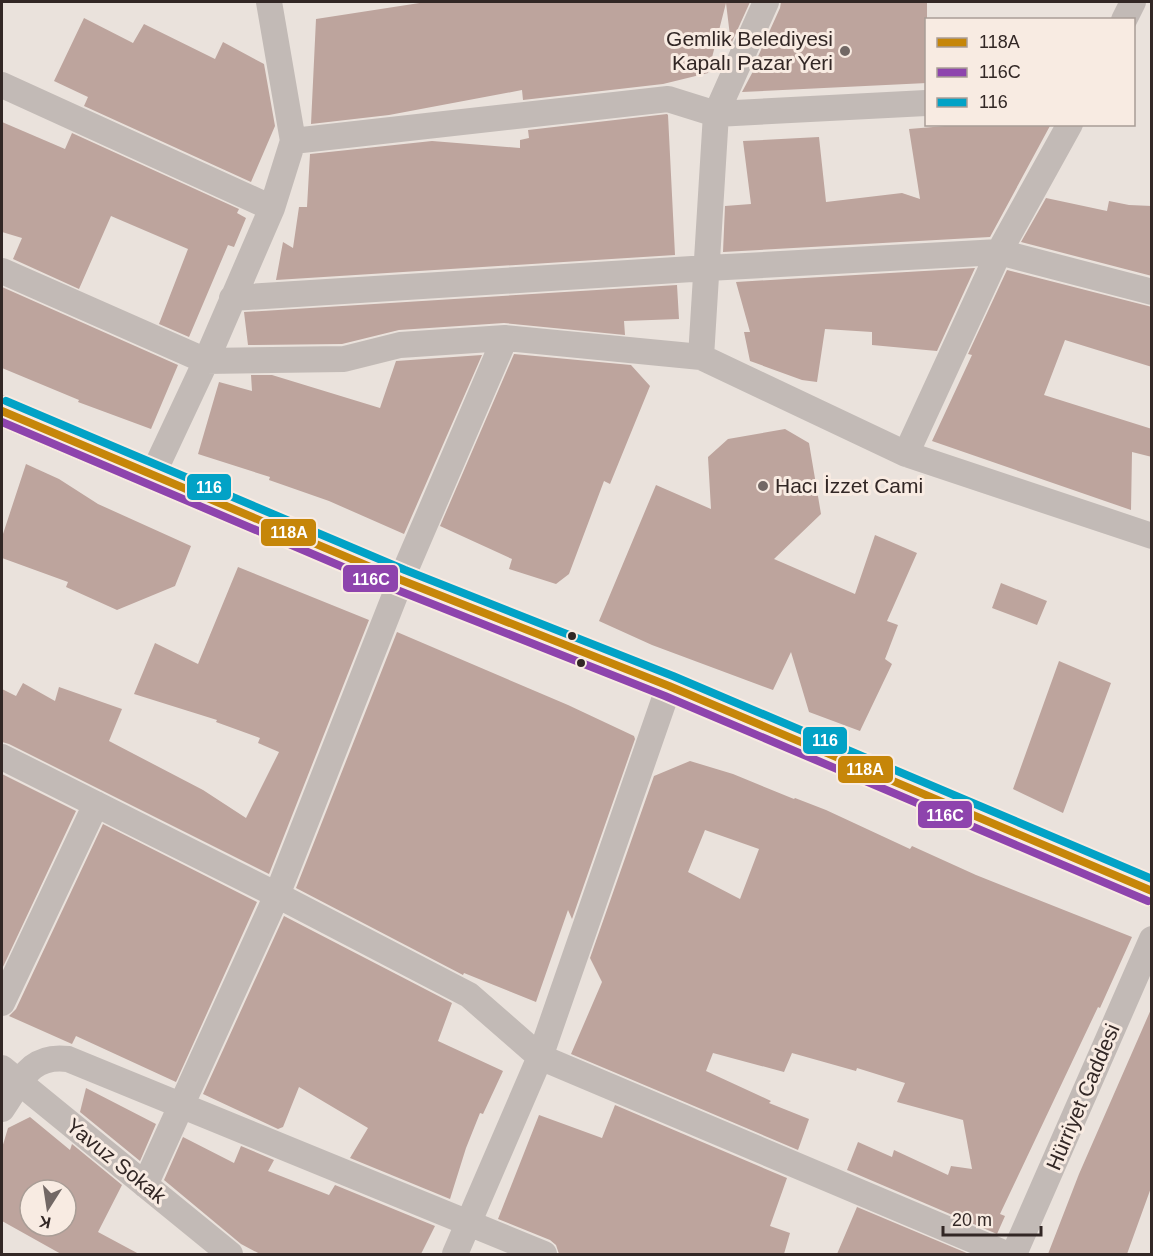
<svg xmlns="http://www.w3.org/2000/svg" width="1153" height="1256" font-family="Arial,sans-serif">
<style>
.building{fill:#bda49d;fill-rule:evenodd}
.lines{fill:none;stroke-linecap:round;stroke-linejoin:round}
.minor{stroke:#c2bab6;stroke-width:26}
.tertiary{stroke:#c2bab6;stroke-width:32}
.bus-1-casing{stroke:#f8ebe2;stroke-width:12}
.bus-2-casing{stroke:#f8ebe2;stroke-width:12}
.bus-3-casing{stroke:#f8ebe2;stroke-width:12}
.bus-1{stroke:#c68609;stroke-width:8}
.bus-2{stroke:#8e44ad;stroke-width:8}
.bus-3{stroke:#02a2c6;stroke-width:8}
.poi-dot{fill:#726865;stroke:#f8ebe2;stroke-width:2}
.bus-dot{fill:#322725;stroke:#f8ebe2;stroke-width:2}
.labels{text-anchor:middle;stroke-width:6;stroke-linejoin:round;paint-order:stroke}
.poi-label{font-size:21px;fill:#322725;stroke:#f8ebe2;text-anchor:end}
.street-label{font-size:21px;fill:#322725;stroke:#f8ebe2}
.line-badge{stroke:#f8ebe2;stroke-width:2}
.badge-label{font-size:16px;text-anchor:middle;font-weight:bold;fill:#fff}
</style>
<rect width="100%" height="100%" fill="#eae2dc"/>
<path class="building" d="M426,2h324l-19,42 -5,-41 -18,70 -45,11 -140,16 -1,-10 -133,25 -78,9 5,-105z
M781,2h146v81l-185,9 17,-32 -3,1 24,-53z
M84,18l49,25 11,-19 71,35 8,-17 41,22 11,62 -24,56 -167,-76 4,-9 -34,-16z
M667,114l1,1 7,140 -399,25 7,-38 10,6 6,-41h8l3,-53 122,-13 88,7v-8l9,-2 -1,-8z
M2,122l63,27 7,-16 167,76 -2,4 9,5 -12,29 -6,-2 -39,92 -30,-13 29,-75 -77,-33 -32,73 -66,-30 9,-21 -20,-6z
M969,124h82l-61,113 -267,15 2,-46 26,-2 -8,-63 76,-4 7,65 76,-9 18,6 -11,-70z
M1046,198l61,13 2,-10 20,4 23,1v70l-131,-34z
M975,268l-38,83 -65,-6v-13l-47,-3 -8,53 -15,-2 -52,-19 -6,-29h6l-14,-50z
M1007,270l145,37v60l-87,-27 -21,55 108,34v28l-20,-5 -1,58 -199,-69 40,-86 -4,-1z
M677,285l2,34 -55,2 1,14 -121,-12 -105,7 -57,14 -94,1 -4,-33z
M2,287l176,78 -27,64 -73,-27 1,-2 -77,-32z
M514,354l117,11 19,21 -40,98 -6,-3 -35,93 -13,10 -47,-15 3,-10 -72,-33z
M482,355l-78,179 -75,-33 -60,-21 1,-3 -72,-23 21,-72 33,9 -1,-16h21l108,33 16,-47z
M785,429l24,14 12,71 -47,45 81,35 20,-59 42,18 -30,68 11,4 -13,34 7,5 -32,67 -51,-19 -18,-60 -18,38 -121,-45 -53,-24 57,-136 55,24 -3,-52 20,-18z
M26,464l33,15 39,25 93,42 -16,40 -58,24 -51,-23 2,-5 -66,-24v-21z
M238,567l131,53 -100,254 -260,-130 -7,-2v-53l14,7 7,-13 32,18 4,-14 63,22 -13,32 94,49 43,28 33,-66 -21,-9 2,-5 -44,-16 1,-2 -83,-26 21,-51 43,21z
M1001,583l46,18 -10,24 -45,-17z
M397,632l171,73 66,31 1,3 -63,180 -4,-9 -32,92 -72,-29 -1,2 -167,-87z
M1059,661l52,22 -48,130 -50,-24z
M690,761l43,13 61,25 1,-1 31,12 84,39 2,-3 64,29 156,62 -32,71 -2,-1 -98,207 5,2 -8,18 -150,-64 11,-28 34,15 2,-7 54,25 3,-9 21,3 -9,-49 -66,-18 8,-19 -48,-15 -1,3 -64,-18 -8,19 -71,-19 -7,18 65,30 -2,2 40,16 -11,31 -227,-96 31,-72 -12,-24 64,-182zM705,830l54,19 -19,50 -52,-27z
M2,774l74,37 -74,158z
M103,824l154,78 -81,180 -100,-46 -4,8 -63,-28 7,-7z
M284,916l168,87 -14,38 65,30 -20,43 -3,-1 -14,35 -16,51 -100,-41 18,-30 -69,-41 -16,40 -5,2 -75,-35z
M1152,1007v178l-25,69h-79l31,-80z
M86,1088l70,36 -16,37 -60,-49z
M615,1105l172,73 -17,48 20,7 -6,21h-225l-3,-9 -6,-5 -52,-21 41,-104 63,23z
M30,1117l40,33 2,-6 50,41 -24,47 41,22h-78l-59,-33v-73l6,-20zM30,1190h36v36h-36z
M183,1137l51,26 7,-17 33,14 -6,11 61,24 6,-10 100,41 -14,28h-161l-19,-10 -77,-64z
M857,1207l112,47h-132z"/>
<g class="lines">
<path class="minor" d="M269,2l24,139 -21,67
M1124,20l9,-18
M2,85l270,123 -66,153 -53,113
M293,141l375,-42 48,15 210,-11
M2,271l204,90 138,-2 56,-14 105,-7 196,19 205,97 246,82
M232,298l476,-30 291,-16 153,40
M701,357l15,-243 50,-112
M906,454l93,-202 71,-128
M2,757l275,138 192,100 71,62 466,197
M2,1003l94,-199
M2,1068l228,186
M2,1109c19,-27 27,-55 66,-50l476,195
M145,1185l132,-290 124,-315 104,-242
M455,1254l85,-197 129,-371
M1014,1254l138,-315"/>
<path class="tertiary" d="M2,411l399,169 268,106 483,205"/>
<defs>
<path id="bus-1" d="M2,411l399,169 268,106 483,205"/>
<path id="bus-2" d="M2,422l395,168 268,106 483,205"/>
<path id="bus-3" d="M6,401l399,169 268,106 479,203"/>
</defs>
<use href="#bus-1" class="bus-1-casing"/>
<use href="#bus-2" class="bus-2-casing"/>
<use href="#bus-3" class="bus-3-casing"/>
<use href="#bus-1" class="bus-1"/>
<use href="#bus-2" class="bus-2"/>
<use href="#bus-3" class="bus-3"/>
</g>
<g class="poi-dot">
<circle cx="845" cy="51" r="6"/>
<circle cx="763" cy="486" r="6"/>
</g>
<g class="bus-dot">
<circle cx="572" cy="636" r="5"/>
<circle cx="581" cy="663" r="5"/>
</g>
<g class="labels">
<g class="poi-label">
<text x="833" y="46">Gemlik Belediyesi<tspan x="833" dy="24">Kapalı Pazar Yeri</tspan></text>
<text x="775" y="493" text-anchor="start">Hacı İzzet Cami</text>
</g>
<g class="street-label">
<text transform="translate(1083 1097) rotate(-67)" y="7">Hürriyet Caddesi</text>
<text transform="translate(116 1161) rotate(39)" y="7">Yavuz Sokak</text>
</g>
</g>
<g class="line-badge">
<rect x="186" y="473" width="46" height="28" rx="6" fill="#02a2c6"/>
<rect x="260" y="518" width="57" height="29" rx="6" fill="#c68609"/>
<rect x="342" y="564" width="57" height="29" rx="6" fill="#8e44ad"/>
<rect x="802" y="726" width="46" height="29" rx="6" fill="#02a2c6"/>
<rect x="837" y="755" width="57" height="29" rx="6" fill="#c68609"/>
<rect x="917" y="800" width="56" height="29" rx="6" fill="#8e44ad"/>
</g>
<g class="badge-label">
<text x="209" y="493">116</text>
<text x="289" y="538">118A</text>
<text x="371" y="585">116C</text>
<text x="825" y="746">116</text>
<text x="865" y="775">118A</text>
<text x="945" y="821">116C</text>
</g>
<rect width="1153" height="1256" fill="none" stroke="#322725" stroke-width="6"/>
<rect x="925" y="18" width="210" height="108" fill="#f8ebe2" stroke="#a99d96" stroke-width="1.5"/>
<rect x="937" y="38" width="30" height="9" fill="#c68609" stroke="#a99d96" stroke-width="1.5"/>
<text x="979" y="48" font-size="18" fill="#322725">118A</text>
<rect x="937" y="68" width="30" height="9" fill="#8e44ad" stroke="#a99d96" stroke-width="1.5"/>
<text x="979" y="78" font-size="18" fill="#322725">116C</text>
<rect x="937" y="98" width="30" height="9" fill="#02a2c6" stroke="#a99d96" stroke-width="1.5"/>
<text x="979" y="108" font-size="18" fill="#322725">116</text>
<g transform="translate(48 1208) rotate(192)"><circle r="28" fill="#f8ebe2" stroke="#a99d96" stroke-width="1.5"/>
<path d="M0-4.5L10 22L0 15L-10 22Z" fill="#726865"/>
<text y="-9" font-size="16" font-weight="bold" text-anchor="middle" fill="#322725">K</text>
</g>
<path d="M943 1226v9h98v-9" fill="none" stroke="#322725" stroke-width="3"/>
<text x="952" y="1226" font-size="18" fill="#322725" stroke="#f8ebe2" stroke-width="4.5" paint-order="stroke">20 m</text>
</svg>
